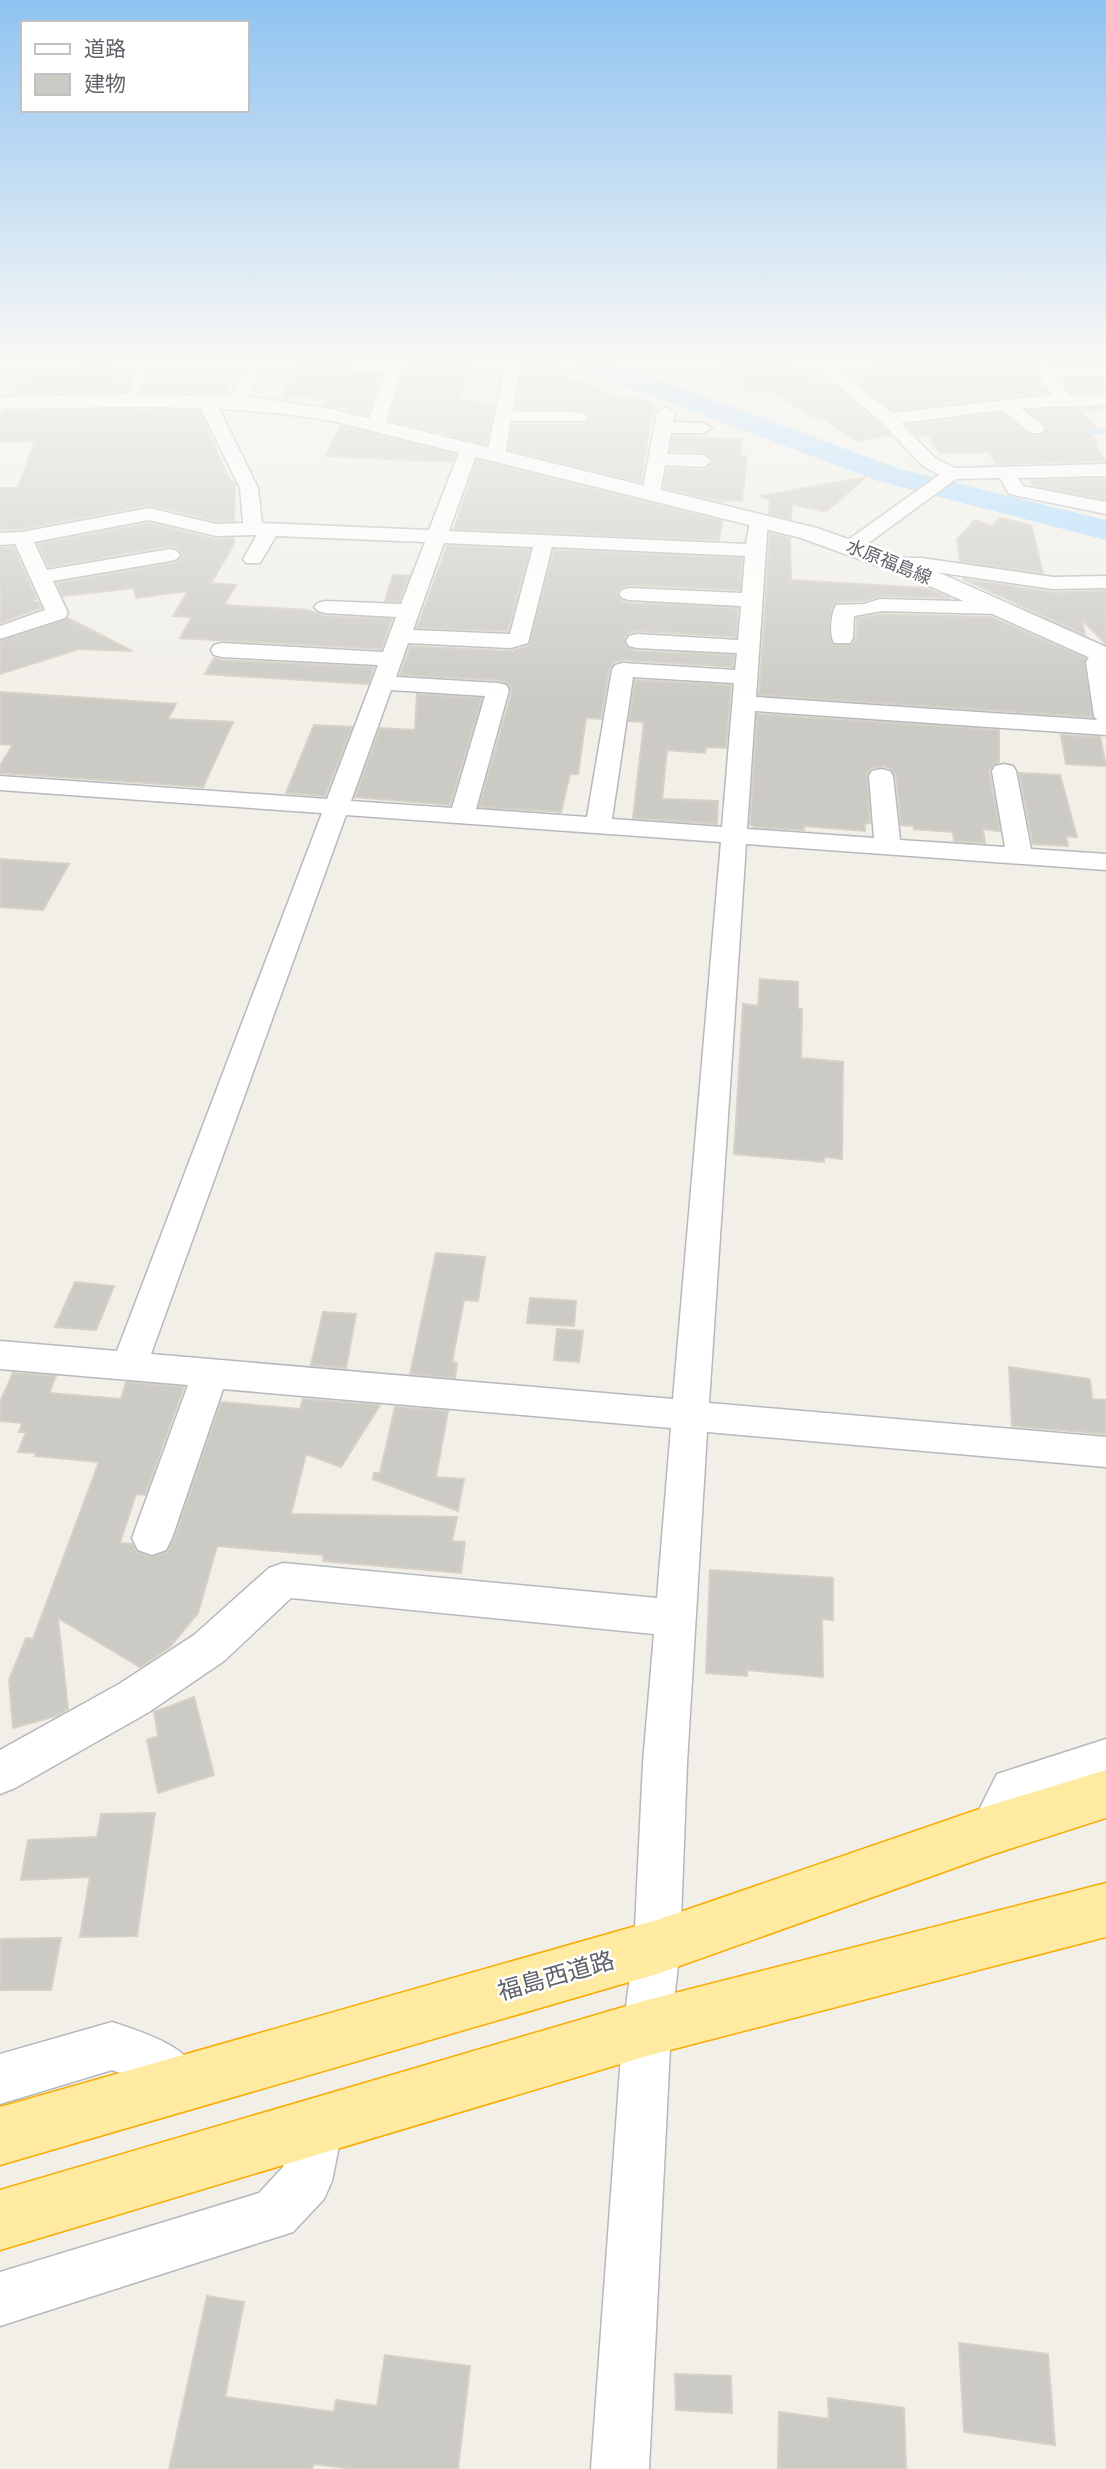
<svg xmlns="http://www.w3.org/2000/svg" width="1106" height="2469" font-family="Raleway,'Noto Sans JP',sans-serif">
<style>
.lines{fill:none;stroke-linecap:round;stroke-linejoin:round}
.stream{stroke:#aadaff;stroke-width:5}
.river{fill:#aadaff;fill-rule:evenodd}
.building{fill:#cccac5;stroke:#d6d1c6;stroke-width:2}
.service-casing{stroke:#b5b8bc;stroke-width:2}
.minor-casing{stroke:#b5b8bc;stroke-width:3}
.secondary-casing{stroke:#b6babf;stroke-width:3}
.trunk-casing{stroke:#f9ab00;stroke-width:3}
.service{fill:#fff;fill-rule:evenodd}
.minor{fill:#fff;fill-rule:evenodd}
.secondary{fill:#fff;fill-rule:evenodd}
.trunk{fill:#feeaa1;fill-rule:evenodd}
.labels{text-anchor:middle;stroke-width:5;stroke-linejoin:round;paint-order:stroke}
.far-street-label{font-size:18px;fill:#5f6368;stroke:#fff}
.near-street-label{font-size:24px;fill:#5f6368;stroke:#fff}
</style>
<rect width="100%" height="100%" fill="#f1efe8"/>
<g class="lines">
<path class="stream" d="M1080,432l26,-1
M1017,433h38"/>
<path class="river" d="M563,358h37l300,111 206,51v20l-228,-59 -311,-117z"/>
</g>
<path class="building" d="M85,358h26l-2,19 22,1 -5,13 -111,3 16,-23 51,1z
M299,358h92l-2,3 -33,-1 -10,7 10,9h24l-12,39 -18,-4 2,-3 -28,-3 3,-7 -44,-1 10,-25 9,-6z
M412,358h58l-10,43 34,2 -8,41 -97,-24 14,-46 7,-7z
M524,358l26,1 17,11 1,9h14l33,19 27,2 11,4 -12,78 -133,-32 5,-26h73l6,-8 -12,-7 -64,-1z
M711,358h51l6,4 15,-2 39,25 9,-2 59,52 -34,6 -34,-24 -7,1 -47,-29 -20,1 -11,-14z
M922,358h29l4,6 93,-1 -3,-5h61v5h-70l-4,9 15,21 -154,17 -39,-31 20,-3 -6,-8 15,-1 -3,-4 45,-2z
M222,377l6,17 -86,-2 4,-14z
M1059,378l47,1v13h-35z
M1106,408l-27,3 18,17 -10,1 11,14h-5l13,18 -110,3 -7,-12 -49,1 -12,-18 -11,1 -10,-11 94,-12 27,22 14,1 5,-9 -19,-17z
M125,410l74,1 31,70 5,2 -1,38h-18l-67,-16 -127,24 -22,1v-42h18l17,-47 -35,1v-24l4,-6z
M341,426l114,28 -3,8 -127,-6z
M673,436l69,4 -2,16h7l-5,45 -18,-1v2l-60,-14 3,-20 36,2 11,-8 -11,-10 -33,-1z
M477,460l245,61 -3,19 -265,-11z
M866,477l-40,35 -34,-8 -1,15 -22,-5 1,-15 -11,-3z
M1106,479v20h-3l-70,-14 -3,-5z
M1000,518l31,7 12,48 -83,-12 -3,-22 18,-19 18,6z
M149,523l66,16 19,-1v6l-23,39 25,2 -12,20 83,5 18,6 67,3 -11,30 -201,-11 12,-21 -19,-1 15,-25 -52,7 -2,-10 -71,8 -6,-13 121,-21 5,-7 -5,-7 -8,-2 -121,21 -11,-23z
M770,533l20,5 1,42 136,8 23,10 -70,-2 -16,5 -28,1 -4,6 -3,16 4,21 19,-1 4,-6 1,-20 25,-4 109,3 94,41 7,59 -333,-22z
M447,546l83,3 -22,82 -91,-3z
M13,547l24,52 -5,1 7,3 2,5 -41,15v-75z
M554,550l188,8 -2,32 -111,-5 -8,2 -5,7 5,7 8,2 109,5 -2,29 -99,-6 -9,2 -4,7 3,7 9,4 98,4 -1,12 -110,-7 -9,2 -5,8 -8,49 -15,-1 -8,56h-8l-9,38 -82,-5 33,-116 -4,-7 -10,-4 -98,-5 10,-29 101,5 18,-5z
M393,575l16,1 -10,25h-14z
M963,579l90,13 53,-1v53l-24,-24 3,15z
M68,618l64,33 -53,-2 -79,25v-33z
M214,658l8,2 152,7 -6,17 -163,-10z
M635,680l96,5 -5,63 -20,-1 -1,6 -38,-3 -5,49 56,2 -1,23 -84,-6 11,-96 -15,-1z
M0,692l176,12 -8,15 65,3 -30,65 -203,-14v-8l13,-20 -13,-1z
M417,694l65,4 -32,107 -95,-8 25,-69 35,2z
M757,714l242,16v32l-6,3 -4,6 11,60 -17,-2 2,14 -31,-2 -1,-9 -39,-3v-3l-13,-1 -5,-49 -5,-8 -9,-2 -11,2 -4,7 3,48 -5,1v7l-61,-5v4l-50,-3 -4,-3z
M314,725l38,2 -27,69 -39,-3z
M1061,735l39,2 6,29 -40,-2z
M1019,773l41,2 17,62 -11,-1 2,10 -35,-2z
M0,859l69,5 -26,46 -43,-3z
M760,979l38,3v27h4l-1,49 42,4 -1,97 -18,-2v5l-90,-8 9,-150 15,2z
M436,1253l49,4 -7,44 -14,-1 -12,62 5,1 -2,15 -45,-4z
M75,1282l39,4 -18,44 -41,-3z
M530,1298l46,3 -2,25 -47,-3z
M323,1312l33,2 -10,54 -35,-3z
M557,1329l26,2 -4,31 -25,-2z
M1009,1367l81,12 2,20 14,1v34l-94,-8z
M13,1373l43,3 -7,17 72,6 5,-17 58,5 -39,108 -9,-1 -16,49 12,1 5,8 14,5 16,-5 7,-13 47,-137 79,7 3,-10 77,6 -39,62 -35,-13 -15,60 166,3 -5,24 13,1 -4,31 -138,-12v-6l-106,-9 -19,67 -28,34 -30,20 -82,-49 10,91 -12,7 -43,12 -4,-48 17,-42 7,1 66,-177 -64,-6 2,-3 -19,-1 8,-20h-7l3,-9 -22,-2v-19z
M395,1407l53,4 -12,66 28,2 -6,32 -85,-32 1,-6h6z
M710,1570l123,8v42l-11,-1 1,58 -76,-7v6l-41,-3z
M194,1697l20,78 -56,18 -11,-53 11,-4 -4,-24z
M155,1813l-18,123 -57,1 10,-60 -69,3 7,-40 69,-3 4,-23z
M61,1938l-10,52h-51v-51z
M207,2296l37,6 -19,95 109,15 2,-12 41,6 8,-51 85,11 -12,103h-102l-43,-5 -1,5h-143z
M959,2343l89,11 7,91 -91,-13z
M675,2374l56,2 1,37 -56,-3z
M828,2398l76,10 2,61h-128l1,-57 50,7z"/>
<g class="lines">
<defs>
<path id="service" d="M134,358h8c4,15 1,36 -12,46l-5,-3 9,-21z
M878,358l-10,7 -46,4 -4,-3z"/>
<path id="minor" d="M250,358l42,2 8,5 -8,5h-31l-18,36h-12l-3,-4z
M394,358h16l-2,7 -7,8 -16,52 -9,5 -6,-1 -3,-4 17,-51 -28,-1 -8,-5 8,-5 35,1z
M506,358h16l-9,53 67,1 9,5 -3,4h-75l-6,33 -3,4h-12l-3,-4z
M805,358h18l69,55 160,-18 -18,-25 2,-4h70v10l-53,-1 17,20h36v10l-85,3 21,17 3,4 -3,4h-12l-28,-23 -101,13 34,35 20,10 151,-4v12l-88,2 5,8 83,16v12l-97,-20 -9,-16 -44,1 -97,71h-14l-3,-4 3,-4 94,-67 -16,-9 -41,-43z
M211,396l9,5 -1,8 39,79 4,35 167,7 32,-83 9,-5 9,5 -30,84 297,13 5,-28h14l3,4 -12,177 341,23 -3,-4 -8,-54 3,-5 17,-7v85l-351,-24 -8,118 127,9 -5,-62 3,-5 9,-2 9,2 3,5 7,64 105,7 -13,-76 3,-5 9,-2 9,2 3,5 15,78 75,5v16l-360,-26 -37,559 397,34v30l-399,-35 -20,331 -7,184 -9,81 -22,441h-58l32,-441 11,-81 9,-184 11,-129 -363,-36 -67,63 -75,51 -134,76 -15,6v-44l119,-66 75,-49 75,-67 14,-5 374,35 14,-170 -448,-39 -51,149 -6,12 -14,5 -14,-5 -6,-12 56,-153 -188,-16v-28l117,10 205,-538 -322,-23v-14l327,23 51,-134 -156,-8 -8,-2 -3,-5 3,-5 8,-2 161,9 13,-35 -71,-4 -7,-2 -4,-4 4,-4 7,-2 76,3 24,-62 -149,-6 -16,27h-14l-3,-4 14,-24 -41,1 -67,-16 -115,22 13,28 123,-21 7,2 3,4 -3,4 -7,2 -117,20 15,32 -3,5 -65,21v-13l45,-16 -30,-66 -15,1v-12l22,-1 127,-24 67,16 27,-1 -3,-35 -39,-79 4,-12zM444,543l89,4 -23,87 -97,-4zM552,547l193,9 -3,37 -113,-5 -7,2 -3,4 3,4 7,2 112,6 -3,34 -101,-6 -8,2 -3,5 3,5 8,2 100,5 -2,17 -112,-7 -8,2 -3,5 -25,147 -111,-8 33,-119 -3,-5 -8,-2 -102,-6 12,-34 103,5 17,-5zM633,677l101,6 -12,144 -110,-8zM391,690l94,6 -33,112 -101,-7zM346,815l375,27 -48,557 -522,-45z
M666,407l9,5 -2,10 30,1 9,5 -9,5h-32l-4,21 36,1 9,6 -9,6 -38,-2 -5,28 -9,6 -9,-6 15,-81z
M897,558h25l131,19 53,-1v12l-53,1 -131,-19 -32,-2 -3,-4 3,-4z
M880,599l116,3 7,2 4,4 -4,4 -7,2 -114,-3 -28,5 -1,22 -3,5h-16c-5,-9 -3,-29 2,-38l28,-1z
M1106,1739v40l-78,26 -21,40 -16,7 -16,-7 -6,-15 28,-56z
M112,2022c36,12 78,24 94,62l-7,18 -18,7 -18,-7 -32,-25 -19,-7 -112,34v-50z
M318,2101l18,7 7,18 -11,55 -8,18 -31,33 -293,94v-54l259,-79 24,-26 10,-41 7,-18z"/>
<path id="secondary" d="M125,394l125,3 82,12 485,119 114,41 175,78v18l-192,-86 -113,-41 -469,-117c-110,-19 -220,-14 -332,-12v-12z"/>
<path id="trunk" d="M1106,1770v48l-115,37 -334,119 -657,191v-58l657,-187 334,-115z
M1106,1883v54l-459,119 -647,194v-60l647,-190z"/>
</defs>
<use href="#service" class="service-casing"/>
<use href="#minor" class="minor-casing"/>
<use href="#secondary" class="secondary-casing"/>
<use href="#trunk" class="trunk-casing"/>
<use href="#service" class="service"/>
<use href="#minor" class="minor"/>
<use href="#secondary" class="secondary"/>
<use href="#trunk" class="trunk"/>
</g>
<linearGradient id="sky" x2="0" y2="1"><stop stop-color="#8fc3f1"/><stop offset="0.51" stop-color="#f9f8f5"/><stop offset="1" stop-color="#f9f8f5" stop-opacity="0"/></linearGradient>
<rect width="1106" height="704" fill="url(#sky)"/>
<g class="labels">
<g class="far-street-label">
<text transform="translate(889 562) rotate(22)" y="6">水原福島線</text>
</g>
<g class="near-street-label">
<text transform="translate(556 1976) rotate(-16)" y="8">福島西道路</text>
</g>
</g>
<rect x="21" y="21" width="228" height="91" fill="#ffffff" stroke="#bfc1c3" stroke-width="2"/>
<rect x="35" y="44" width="35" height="10" fill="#ffffff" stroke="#bfc1c3" stroke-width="2"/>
<text x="84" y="56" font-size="21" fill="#5f6368">道路</text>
<rect x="35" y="74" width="35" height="21" fill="#cccac5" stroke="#bfc1c3" stroke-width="2"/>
<text x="84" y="91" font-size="21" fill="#5f6368">建物</text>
</svg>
